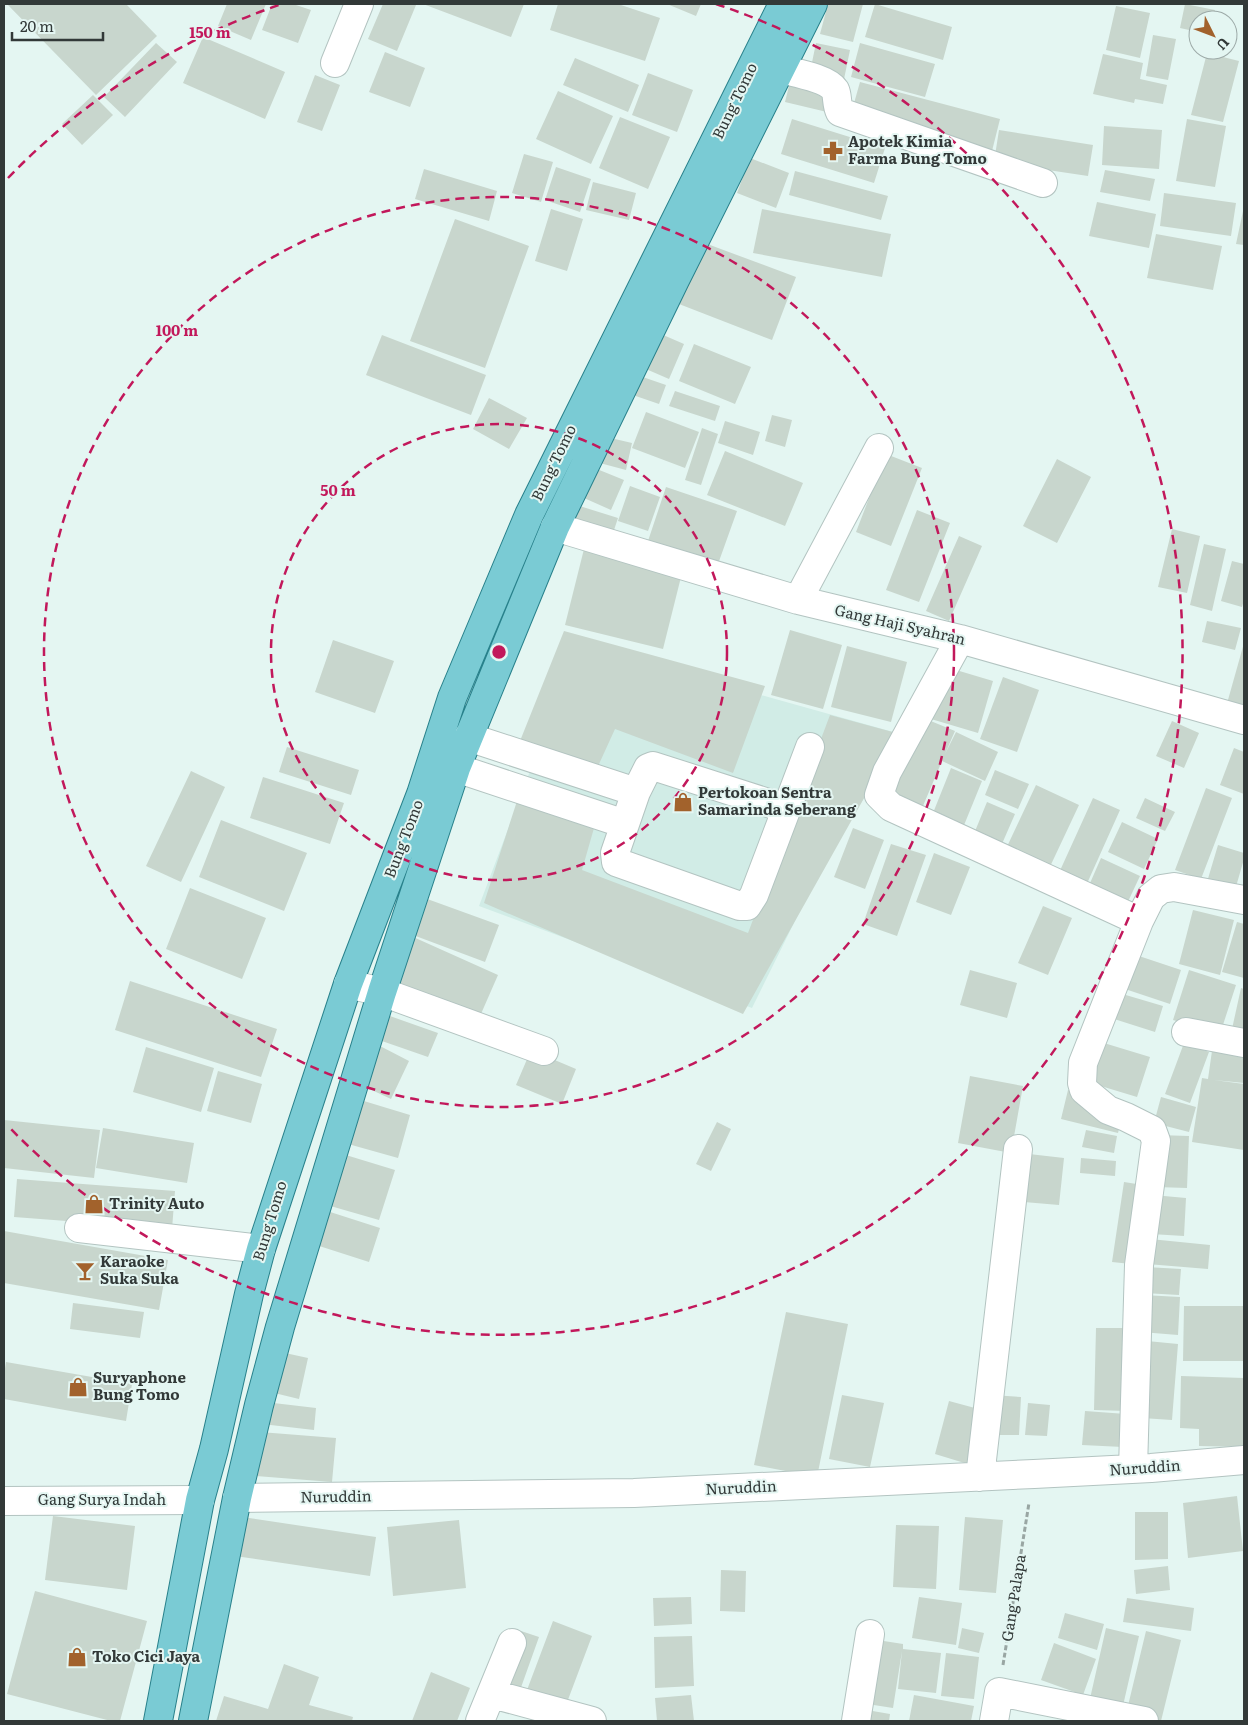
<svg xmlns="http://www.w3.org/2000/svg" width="1248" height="1725" font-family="Literata,serif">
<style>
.built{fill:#d1ece6}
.building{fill:#c8d6cd}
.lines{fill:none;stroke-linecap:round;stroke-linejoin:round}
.minor-casing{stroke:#b3c4c1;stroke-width:30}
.major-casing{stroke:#28818b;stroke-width:30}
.path{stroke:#99a6a3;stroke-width:3;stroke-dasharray:5 2.5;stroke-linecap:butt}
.minor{stroke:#fff;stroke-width:28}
.major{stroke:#7acbd4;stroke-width:28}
.ring{fill:none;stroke:#c2185b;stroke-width:2.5;stroke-dasharray:9 6}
.labels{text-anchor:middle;stroke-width:4;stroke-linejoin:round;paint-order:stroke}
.street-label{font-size:15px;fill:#323938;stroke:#e4f6f2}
.poi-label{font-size:15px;font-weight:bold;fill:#323938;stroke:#e4f6f2;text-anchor:start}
.centre{fill:#c2185b;stroke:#e4f6f2;stroke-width:2.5}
.ring-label{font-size:15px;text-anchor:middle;font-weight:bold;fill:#c2185b;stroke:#e4f6f2;stroke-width:4;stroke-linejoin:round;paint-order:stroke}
</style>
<rect width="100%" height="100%" fill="#e4f6f2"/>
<path class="built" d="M578,644l326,91 -78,123 -74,150 -273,-102z"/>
<path class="building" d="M7,4h119l31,32 -61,59z
M227,4h39l-15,36 -33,-14z
M272,4h21l18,6 -13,33 -36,-13z
M383,4h30l3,1 -19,46 -29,-12z
M423,4h101l-13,33z
M558,4h60l42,14 -15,43 -95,-31z
M667,4h34l-5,12z
M828,4h35l-10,38 -33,-8z
M875,4l77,23 -9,33 -78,-23z
M1185,4l30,6 -2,10h-15v12l-18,-4z
M1116,6l34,7 -10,45 -34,-8z
M1153,35l23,4 -8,41 -22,-4z
M203,37l82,35 -20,47 -82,-36z
M156,43l21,19 -52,55 -21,-20z
M816,43l34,7 -7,34 -34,-7z
M860,43l75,21 -10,33 -74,-20z
M385,52l40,16 -15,39 -41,-15z
M1207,53l32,8 -16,61 -32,-7z
M1103,54l40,9 -3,16 27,6 -4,19 -28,-5 -1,4 -41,-9z
M575,58l64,27 -11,27 -65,-27z
M648,73l45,17 -16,42 -45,-17z
M315,75l25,10 -18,46 -25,-9z
M790,82l42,11 -5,19 -42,-10z
M860,82l140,37 -8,32 -141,-37z
M558,91l55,25 -22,48 -55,-25z
M93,95l20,20 -31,30 -20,-21z
M620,117l50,20 -22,52 -49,-21z
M792,119l93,29 -11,35 -93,-29z
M1187,119l39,7 -11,61 -39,-6z
M1104,126l58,4 -3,39 -57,-4z
M999,130l94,15 -5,31 -94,-14z
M524,154l29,8 -12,40 -29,-9z
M750,158l39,15 -13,35 -39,-15z
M556,167l35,12 -11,33 -35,-12z
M424,169l73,22 -8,30 -74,-22z
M1105,170l50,9 -5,22 -50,-9z
M795,171l93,25 -7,24 -92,-25z
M593,182l43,11 -7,27 -43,-10z
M1164,193l72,10 -5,33 -71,-10z
M1097,202l59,12 -7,34 -60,-12z
M551,209l32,10 -16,52 -32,-10z
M762,209l129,25 -9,43 -129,-24z
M1243,211h1v34l-8,-1z
M455,219l74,27 -44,122 -75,-27z
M1156,234l66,12 -9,44 -66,-12z
M702,242l94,35 -24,63 -93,-36z
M654,331l30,13 -15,35 -30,-13z
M382,335l104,40 -15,40 -105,-40z
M694,344l57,23 -16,37 -56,-23z
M634,374l32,11 -7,19 -32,-11z
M675,391l45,15 -5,15 -46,-15z
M489,398l38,20 -18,31 -36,-20z
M646,412l53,20 -14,36 -53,-20z
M772,415l20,5 -7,27 -20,-6z
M725,421l35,11 -7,23 -35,-12z
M702,428l16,6 -17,51 -16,-5z
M602,436l30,7 -6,27 -30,-8z
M725,451l78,32 -18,43 -78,-31z
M886,454l36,14 -31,78 -35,-14z
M1057,459l34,18 -34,66 -34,-17z
M587,465l37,15 -13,30 -36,-16z
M630,486l30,11 -12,34 -30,-10z
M666,487l71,24 -19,53 -70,-23z
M570,503l48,15 -7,21 -48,-14z
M917,510l33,13 -31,79 -33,-12z
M1172,529l28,7 -13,57 -29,-6z
M959,536l23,10 -33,75 -23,-10z
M1204,544l22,5 -14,62 -22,-6z
M584,549l98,24 -19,76 -98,-24z
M1232,561l12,3v36l-2,7 -21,-6z
M1207,621l34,7 -6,22 -33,-8z
M790,630l52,15 -19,64 -52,-14z
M564,631l201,55 -32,87 -118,-44 -21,46 -76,-29z
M333,640l61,21 -19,52 -60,-21z
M1244,643v69l-18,-5z
M847,646l60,16 -16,60 -60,-15z
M946,667l47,14 -15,52 -47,-14z
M1003,677l36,13 -22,62 -37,-13z
M830,715l70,19 -157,280 -259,-111 33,-102 77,27 -12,42 166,63z
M921,717l34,14 -10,23 11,-22 42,20 -13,29 -43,-20 -22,52 -34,-14z
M1172,721l27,12 -15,35 -28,-12z
M287,747l72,23 -8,25 -72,-23z
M1234,748l10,4v42l-24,-9z
M951,768l31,13 -22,54 -31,-12z
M995,770l34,14 -11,25 -33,-14z
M191,771l34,16 -44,95 -35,-16z
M263,777l81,26 -14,41 -80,-26z
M1036,785l43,20 -32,68 -43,-20z
M1206,788l26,10 -31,81 -26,-9z
M1093,798l27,12 -35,78 -27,-13z
M1145,798l30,14 -10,19 -29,-13z
M987,802l28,12 -17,39 -27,-12z
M221,820l86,33 -23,58 -85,-34z
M1122,822l36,17 -14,30 -36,-17z
M853,828l31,12 -19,49 -31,-12z
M891,844l35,11 -29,81 -34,-12z
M1218,845l26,8v6l-9,31 -28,-8z
M934,853l36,14 -19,48 -35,-13z
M1101,858l39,18 -15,32 -38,-18z
M190,888l76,30 -24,61 -76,-30z
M419,896l80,29 -14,37 -80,-30z
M1043,906l29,12 -24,57 -30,-12z
M1193,910l41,10 -14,55 -41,-11z
M1237,922l7,2v54l-22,-6z
M411,936l87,39 -21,48 -87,-39z
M1136,955l45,15 -11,34 -45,-15z
M970,970l47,13 -10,35 -47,-13z
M1189,970l47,15 -16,49 -47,-14z
M130,981l147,48 -16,48 -146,-47z
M1241,988l3,1v42l-12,-2z
M1119,993l44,13 -8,26 -44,-14z
M387,1015l51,18 -10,24 -49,-17z
M1094,1040l56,17 -13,40 -56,-17z
M1184,1043l25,9 -19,51 -25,-9z
M1213,1044l31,4v35l-30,-3 30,4v66l-52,-8 10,-64 6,1z
M380,1046l29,15 -18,38 -30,-14z
M146,1047l68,21 -13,44 -68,-20z
M531,1050l45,19 -14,35 -46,-19z
M218,1071l44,13 -11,39 -44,-12z
M970,1076l53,10 -12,67 -53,-10z
M1068,1090l57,14 -7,29 -57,-14z
M1161,1097l35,10 -7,25 -35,-9z
M354,1098l56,17 -12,43 -57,-16z
M4,1120l96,10 -6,48 -90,-10z
M717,1122l14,7 -20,42 -15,-7z
M103,1128l91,15 -7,40 -91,-15z
M1086,1130l31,6 -3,17 -32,-6z
M1158,1135l31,1 -2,52 -31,-1z
M336,1152l59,18 -16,50 -59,-17z
M1029,1154l35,4 -5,47 -35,-3z
M1081,1158l35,3 -1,15 -35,-3z
M17,1179l158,12 -3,38 -158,-12z
M1124,1182l19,3 -12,79 -19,-2z
M1153,1195l33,3 -2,38 -33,-2z
M324,1210l56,18 -11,34 -56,-18z
M4,1231l164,29 -9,50 -155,-27z
M1150,1239l60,6 -2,24 -61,-5z
M1146,1267l35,2 -2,26 -35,-2z
M1143,1295l37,2 -2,38 -37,-3z
M73,1303l71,9 -4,26 -70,-9z
M1184,1306h60v55h-61z
M786,1312l62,12 -31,153 -63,-12z
M1096,1328h33l-2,83 -33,-1z
M1147,1341l31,3 -6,76 -30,-2z
M276,1351l32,7 -9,41 -33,-8z
M6,1362l126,22 -6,37 -122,-22v-24z
M1181,1376l63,2v69l-45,-1v-17l-19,-1z
M842,1395l42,8 -14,64 -41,-8z
M992,1395l29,2 -2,38h-29z
M949,1401l37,10 -15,54 -36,-11z
M265,1402l51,6 -2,22 -52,-6z
M1028,1403l22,2 -3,31 -22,-1z
M1085,1411l41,3 -3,33 -41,-2z
M260,1432l76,6 -4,44 -76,-6z
M1237,1496l6,55 -55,7 -5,-55z
M1135,1512h33v47l-33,1z
M53,1516l82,10 -8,64 -82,-10z
M242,1517l134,20 -6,39 -135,-20z
M965,1517l38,3 -7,73 -37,-3z
M459,1520l7,68 -73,8 -6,-69z
M896,1525l43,1 -3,63 -43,-2z
M1168,1566l2,24 -34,4 -2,-24z
M721,1570l25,1 -1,41 -25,-1z
M35,1591l112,30 -27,100h-9l-104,-27z
M691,1597l1,27 -38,2 -1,-28z
M919,1597l43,6 -6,42 -44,-7z
M1127,1598l67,10 -3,23 -68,-9z
M1065,1613l39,11 -7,26 -39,-12z
M553,1621l39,15 -26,69 -39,-15z
M962,1628l22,5 -5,20 -21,-5z
M1106,1628l33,8 -17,74 -33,-7z
M521,1631l18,6 -20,56 -19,-7z
M1146,1631l35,9 -20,81 -35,-7z
M692,1636l2,50 -39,2 -1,-51z
M871,1639l32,5v5l38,4 -5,40 -38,-4 4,-38 -9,57 -32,-5z
M1054,1643l42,16 -13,36 -42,-15z
M946,1653l33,4 -5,42 -33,-3z
M284,1664l35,13 -10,28 44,12 -1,4h-136l8,-25 44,13z
M431,1672l39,16 -13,33h-45z
M691,1695l3,26h-37l-2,-23z
M914,1695l60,11 -3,15h-62z
M861,1709l29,5 -1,7h-30z"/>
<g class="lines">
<defs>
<path id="minor" d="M335,63l24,-59
M780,69c15,4 47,9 55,21 3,6 1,14 5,22l203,71
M555,527l243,73 162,39 284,81
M798,600l81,-152
M960,639l-73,133 -8,23 12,12 248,114
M468,737l168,55
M434,763l22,5 169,56
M787,809l-134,-43 -5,2 -12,24 -21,61 1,9 124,44h7l7,-11 56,-148
M348,984l34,8 162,59
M1186,1032l58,11
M79,1228l182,21
M1133,1469l6,-204 17,-124 -4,-11 -26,-13 -18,-7 -24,-20 -2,-7 1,-20 56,-142 12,-24 10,-8 13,-2 70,13
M980,1477l38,-328
M237,1498l397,-5 400,-19 117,-6 93,-8
M4,1501l196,-1
M492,1694l100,27
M480,1721l32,-78
M856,1721l14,-87
M994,1721l5,-29 145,29"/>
<path id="major" d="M158,1721l42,-221 14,-51 35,-155 12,-45 87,-265 73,-190 31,-96 77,-183 254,-511
M193,1721l44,-223 22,-93 21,-78 102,-335 74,-224 99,-241 120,-247 138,-276"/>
</defs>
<use href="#minor" class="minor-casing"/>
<use href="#major" class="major-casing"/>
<path class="path" d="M1003,1665l26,-162"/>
<use href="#minor" class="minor"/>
<use href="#major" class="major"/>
</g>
<g class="ring">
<circle cx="499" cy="652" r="228"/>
<circle cx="499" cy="652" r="455"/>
<path d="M8 178A683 683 0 0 1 282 4M716 4A683 683 0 1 1 8 1126"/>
</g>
<defs>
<symbol id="pharmacy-bare" viewBox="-9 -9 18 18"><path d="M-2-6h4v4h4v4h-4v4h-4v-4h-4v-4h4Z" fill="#a2622c" stroke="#e4f6f2" stroke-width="2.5" paint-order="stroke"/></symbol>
<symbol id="shop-bare" viewBox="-9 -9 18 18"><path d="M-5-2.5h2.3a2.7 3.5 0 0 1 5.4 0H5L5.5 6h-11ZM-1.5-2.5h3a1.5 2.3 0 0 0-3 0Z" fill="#a2622c" stroke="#e4f6f2" stroke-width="2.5" paint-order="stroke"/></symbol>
<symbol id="bar-bare" viewBox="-9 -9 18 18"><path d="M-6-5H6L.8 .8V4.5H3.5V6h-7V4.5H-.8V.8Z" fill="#a2622c" stroke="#e4f6f2" stroke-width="2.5" paint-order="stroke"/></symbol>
</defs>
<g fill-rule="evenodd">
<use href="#pharmacy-bare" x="819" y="137" width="28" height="28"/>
<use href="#shop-bare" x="669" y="788" width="28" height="28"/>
<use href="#shop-bare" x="80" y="1190" width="28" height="28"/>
<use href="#bar-bare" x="71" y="1257" width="28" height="28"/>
<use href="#shop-bare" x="64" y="1373" width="28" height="28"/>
<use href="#shop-bare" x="63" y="1643" width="28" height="28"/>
</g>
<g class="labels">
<g class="street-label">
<text transform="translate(735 101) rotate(-64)" y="5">Bung Tomo</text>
<text transform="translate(554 463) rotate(-64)" y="5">Bung Tomo</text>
<text transform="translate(900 625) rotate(13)" y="5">Gang Haji Syahran</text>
<text transform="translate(404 839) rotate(-69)" y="5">Bung Tomo</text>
<text transform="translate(270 1221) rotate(-73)" y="5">Bung Tomo</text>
<text transform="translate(1145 1468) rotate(-4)" y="5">Nuruddin</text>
<text transform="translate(741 1488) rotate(-3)" y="5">Nuruddin</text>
<text transform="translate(336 1497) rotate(-1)" y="5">Nuruddin</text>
<text x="102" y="1505">Gang Surya Indah</text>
<text transform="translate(1014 1598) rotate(-81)" y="5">Gang Palapa</text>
</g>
<g class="poi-label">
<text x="848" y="147">Apotek Kimia<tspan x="848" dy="17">Farma Bung Tomo</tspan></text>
<text x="698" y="798">Pertokoan Sentra<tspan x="698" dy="17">Samarinda Seberang</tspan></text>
<text x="109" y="1209">Trinity Auto</text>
<text x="100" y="1267">Karaoke<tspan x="100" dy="17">Suka Suka</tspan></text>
<text x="93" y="1383">Suryaphone<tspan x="93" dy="17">Bung Tomo</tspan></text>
<text x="92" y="1662">Toko Cici Jaya</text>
</g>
</g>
<circle cx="499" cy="652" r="8" class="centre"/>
<g class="ring-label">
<text x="210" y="38">150 m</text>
<text x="177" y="336">100 m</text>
<text x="338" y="496">50 m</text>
</g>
<rect width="1248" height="1725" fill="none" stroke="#323938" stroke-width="10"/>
<g transform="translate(1213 35) rotate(132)"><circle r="24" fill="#e4f6f2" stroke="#9daaa8"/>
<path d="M0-4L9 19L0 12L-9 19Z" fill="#a2622c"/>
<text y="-8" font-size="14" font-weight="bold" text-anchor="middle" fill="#323938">U</text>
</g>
<path d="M12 32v8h91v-8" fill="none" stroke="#323938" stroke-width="2.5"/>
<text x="20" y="32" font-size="15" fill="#323938" stroke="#e4f6f2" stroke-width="4" paint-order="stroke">20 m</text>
</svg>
